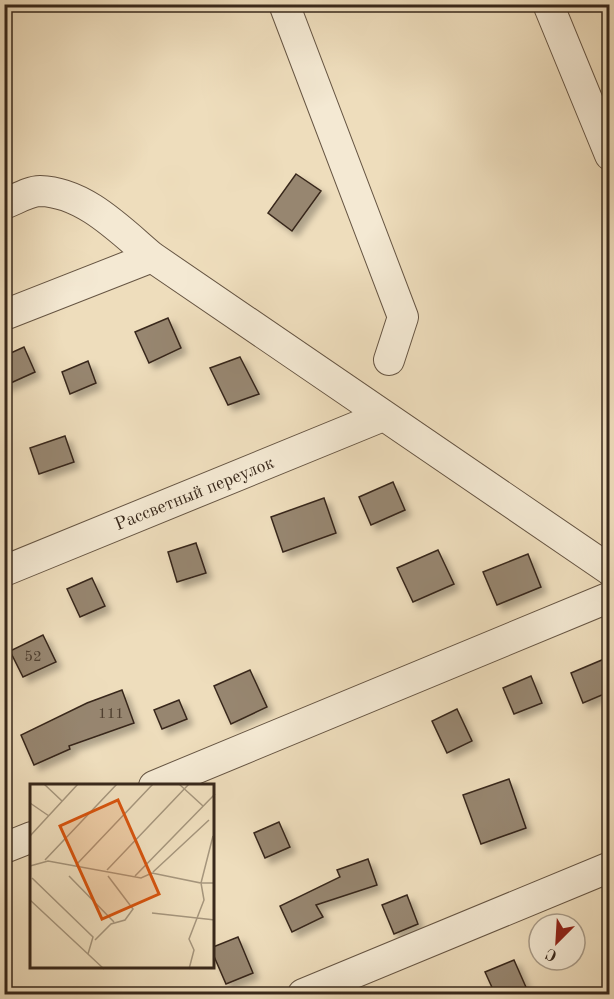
<svg xmlns="http://www.w3.org/2000/svg" width="614" height="999" font-family="'Old Standard TT',serif">
<style>
.building{fill:#97866f;stroke:#38281b;stroke-width:1.5;filter:url(#shadow)}
.lines{fill:none;stroke-linecap:round;stroke-linejoin:round}
.minor-casing{stroke:#665543;stroke-width:32}
.minor{stroke:#f4e9d3;stroke-width:30}
.labels{text-anchor:middle;stroke-width:4.5;stroke-linejoin:round;paint-order:stroke}
.number-label{font-size:15px;fill:#504030}
.street-label{font-size:18px;fill:#38281b;stroke:#f4e9d3}
.inset-road{fill:none;stroke:#a5957c;stroke-width:1.5}
.view{fill:#d6540e;fill-opacity:0.15;stroke:#d6540e;stroke-width:3}
.inset-edge{fill:none;stroke:#38281b;stroke-width:3}
</style>
<defs>
<filter id="shadow"><feDropShadow dx="5.5" dy="5.5" stdDeviation="3" flood-color="#0004"/></filter>
</defs>
<rect width="100%" height="100%" fill="#eeddbc"/>
<filter id="stains"><feTurbulence type="fractalNoise" baseFrequency=".00333" numOctaves="4"/><feColorMatrix values="0 0 0 0 .2 0 0 0 0 .09 0 0 0 0 .02 0 0 0 .5 -.17"/></filter>
<radialGradient id="worn" r=".72"><stop offset=".6" stop-color="#630" stop-opacity="0"/><stop offset="1" stop-color="#630" stop-opacity=".3"/></radialGradient>
<path class="building" d="M296,174l25,17 -29,40 -24,-18z
M168,318l13,30 -32,15 -14,-31z
M24,347l11,25 -31,14v-30z
M240,357l19,37 -31,11 -18,-37z
M88,361l8,22 -26,11 -8,-22z
M65,436l9,26 -35,12 -9,-26z
M393,482l12,28 -34,15 -12,-28z
M324,498l12,35 -53,19 -12,-35z
M196,543l10,30 -29,9 -9,-30z
M438,550l16,34 -41,18 -16,-34z
M528,554l13,33 -44,18 -14,-33z
M92,578l13,28 -25,11 -13,-28z
M43,635l13,27 -33,15 -13,-26z
M609,657v35l-26,11 -12,-30z
M250,670l17,37 -36,17 -17,-38z
M531,676l11,27 -28,11 -11,-26z
M122,690l12,33 -65,23 1,3 -36,16 -13,-30 66,-32z
M179,700l8,19 -25,10 -8,-19z
M457,709l15,32 -25,12 -15,-32z
M509,779l17,49 -45,16 -18,-49z
M279,822l11,25 -25,11 -11,-25z
M368,859l9,26 -61,20 7,12 -31,15 -12,-26 60,-29 -3,-7z
M407,895l11,29 -24,10 -12,-29z
M238,937l15,36 -27,11 -13,-30v-7z
M514,960l15,34h-34l-10,-22z"/>
<g class="lines">
<defs>
<path id="minor" d="M284,4l119,313 -14,43
M548,4l62,151
M4,204c11,-4 25,-13 36,-13 44,1 80,39 112,66l458,313
M4,315l148,-58
M4,571l379,-155
M154,786l456,-189
M4,848l28,-11
M303,994l307,-127"/>
</defs>
<use href="#minor" class="minor-casing"/>
<use href="#minor" class="minor"/>
</g>
<g class="labels">
<g class="number-label">
<text x="33" y="661">52</text>
<text x="111" y="718">111</text>
</g>
<g class="street-label">
<text transform="translate(194 493) rotate(-22)" y="6">Рассветный переулок</text>
</g>
</g>
<g transform="translate(30 784)">
<rect width="184" height="184" fill="#eeddbc"/>
<path class="inset-road" d="M14,0l18,17M149,0l24,22M0,19l19,13M0,52l48,-52M15,76l72,-76M46,81l77,-81M0,82l18,-5 93,17 11,-5 49,10 12,-47M77,86l82,-86M123,88l56,-52M39,92l45,46M105,92l80,-82M2,94l61,59 -5,17M0,116l74,69M122,129l63,7M65,156l16,-16 14,-4 8,-11 -25,-33M159,185l5,-19 -5,-11 15,-39 -3,-17h14"/>
<path class="view" d="M88,16l41,94 -57,25 -42,-93z"/>
<rect width="184" height="184" class="inset-edge"/>
</g>
<rect width="614" height="999" fill="none" stroke="#eeddbc" stroke-width="24"/>
<rect x="6" y="6" width="602" height="987" fill="none" stroke="#38281b" stroke-width="3"/>
<rect x="12" y="12" width="590" height="975" fill="none" stroke="#38281b" stroke-width="1.5"/>
<g transform="translate(557 942) rotate(204)"><circle r="28" fill="#f4e9d3" stroke="#a99c89" stroke-width="1.5"/>
<path d="M0-4.5L10 22L0 15L-10 22Z" fill="#8f2418"/>
<text y="-9" font-size="16" font-weight="bold" text-anchor="middle" fill="#38281b">С</text>
</g>
<rect width="100%" height="100%" filter="url(#stains)"/>
<rect width="100%" height="100%" fill="url(#worn)"/>
</svg>
